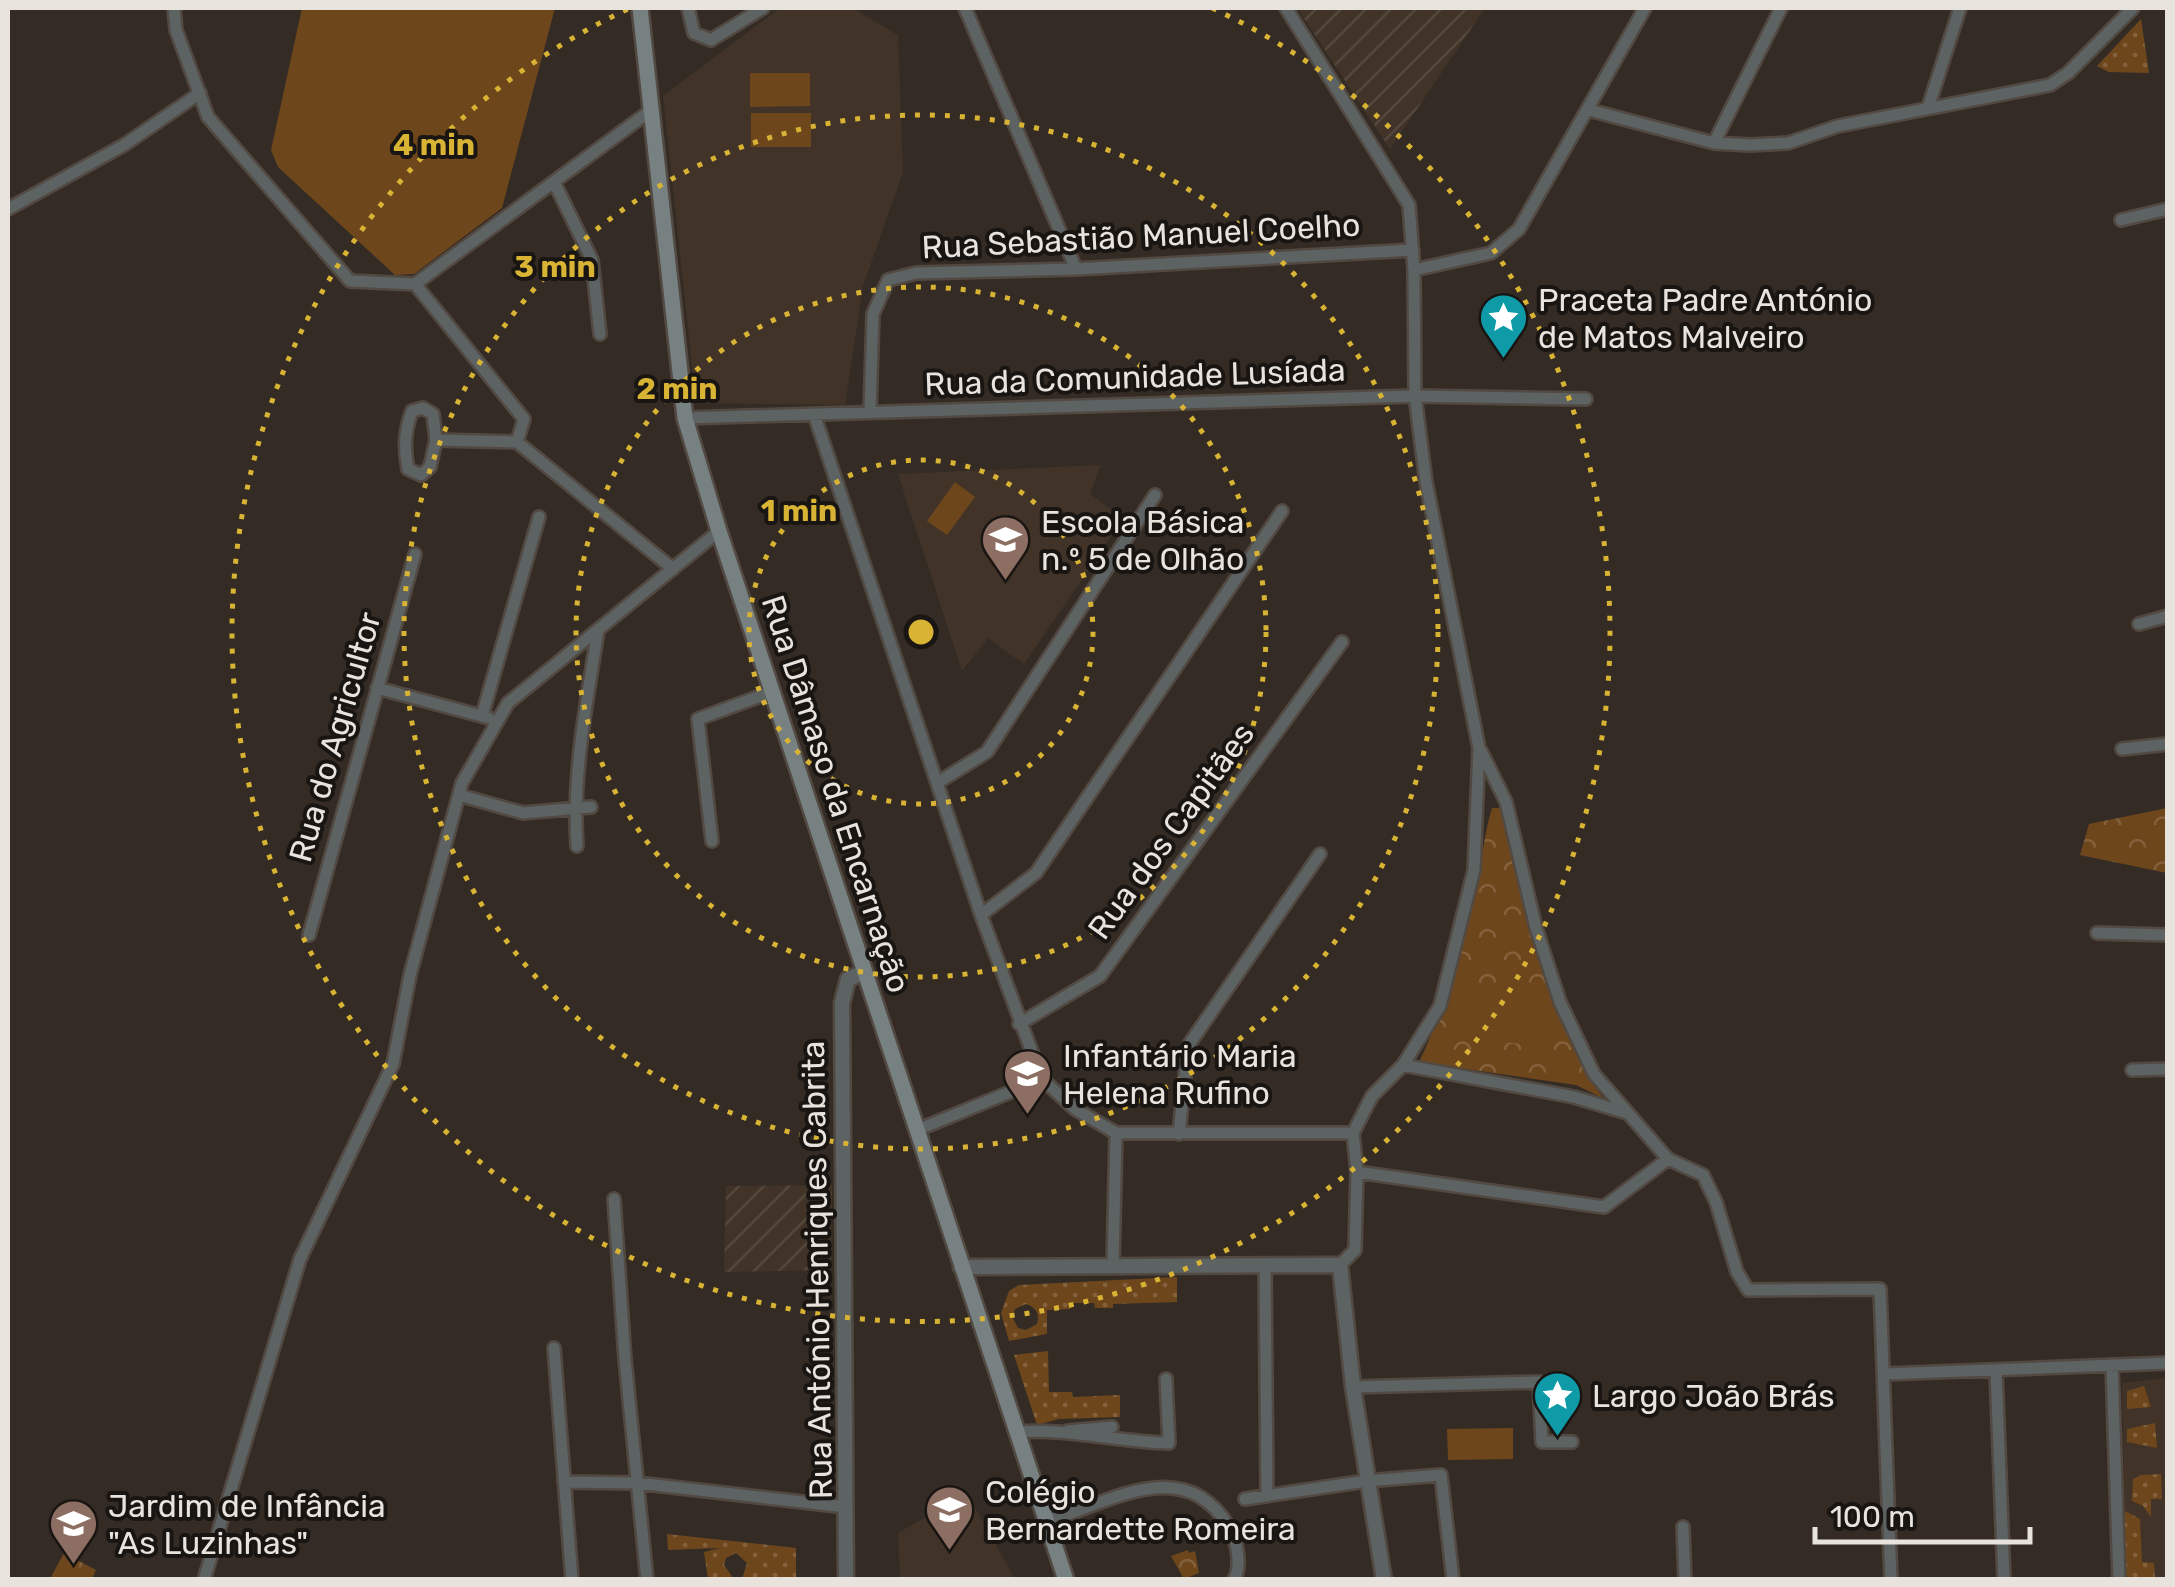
<svg xmlns="http://www.w3.org/2000/svg" width="2175" height="1587" font-family="Rubik,sans-serif">
<style>
.built{fill:#413327}
.industrial{fill:url(#industrial-furrows)}
.grass{fill:url(#grass-dots);fill-rule:evenodd}
.park{fill:url(#park-crowns)}
.pitch{fill:#6e461c}
.lines{fill:none;stroke-linecap:round;stroke-linejoin:round}
.minor-casing{stroke:#514942;stroke-width:16}
.tertiary-casing{stroke:#514942;stroke-width:19}
.secondary-casing{stroke:#514942;stroke-width:20}
.minor{stroke:#5d6363;stroke-width:11}
.tertiary{stroke:#5d6363;stroke-width:14}
.secondary{stroke:#778181;stroke-width:15}
.ring{fill:none;stroke:#d9b334;stroke-width:5;stroke-dasharray:5 10}
.labels{text-anchor:middle;stroke-width:8;stroke-linejoin:round;paint-order:stroke}
.street-label{font-size:32px;fill:#e9e3de;stroke:#191512}
.poi-label{font-size:32px;fill:#e9e3de;stroke:#191512;text-anchor:start}
.centre{fill:#d9b334;stroke:#191512;stroke-width:5}
.ring-label{font-size:30px;text-anchor:middle;font-weight:bold;fill:#d9b334;stroke:#191512;stroke-width:8;stroke-linejoin:round;paint-order:stroke}
</style>
<defs>
<pattern id="industrial-furrows" width="10" height="10" patternUnits="userSpaceOnUse" patternTransform="scale(2.5)"><rect width="10" height="10" fill="#413327"/><path d="M-1 1l2-2M0 10L10 0M9 11l2-2" fill="none" stroke="#53473c"/></pattern>
<pattern id="grass-dots" width="8" height="8" patternUnits="userSpaceOnUse" patternTransform="scale(2.5)"><rect width="8" height="8" fill="#6e461c"/><path d="M2 2h.1M6 6h.1" fill="none" stroke="#83613d" stroke-width="1.8" stroke-linecap="round"/></pattern>
<pattern id="park-crowns" width="20" height="18" patternUnits="userSpaceOnUse" patternTransform="scale(2.5)"><rect width="20" height="18" fill="#6e461c"/><path d="M2 6a3 3 0 1 1 6 0M12 15a3 3 0 1 1 6 0" fill="none" stroke="#83613d"/></pattern>
</defs>
<rect width="100%" height="100%" fill="#342c24"/>
<path class="built" d="M780,8h72l46,27 5,137 -40,114 -18,119 -149,-2 -33,-307z
M1101,465l-11,29 27,20 -6,9 6,5 -93,136 -36,-26 -26,33 -64,-197z
M2167,1378v201h-41l-4,-196z
M967,1493l48,86h-115l-2,-46z"/>
<path class="industrial" d="M1297,8h188l-95,141z
M832,1185l-1,85 -107,2 2,-86z"/>
<path class="grass" d="M2141,19l8,54 -40,-1 -12,-6z
M1177,1277v25l-64,2v4h-18l-1,-5h-23l-1,6 -23,1v24l-38,7 -8,-28 8,-22 10,-6zM1026,1304c10,3 14,10 11,20l-11,6 -8,-2 -6,-11 3,-8z
M1048,1351l1,41h23l1,5 47,-2v22l-61,2 -22,6 -23,-70z
M2144,1386l7,21 -24,2v-18z
M2155,1423l2,25 -30,-6v-13z
M2161,1474l1,25h-11v18l-8,-11 -11,-5 1,-22 8,-4z
M2125,1511l15,8 2,43 12,1 1,16h-26l-4,-6z
M667,1534l129,14v31h-54l5,-16 -11,-10 -10,5 -2,7 10,14h-26l-4,-27 16,-4 -52,2z"/>
<path class="park" d="M1492,808h8l30,121 56,145 17,24 -27,-13 -157,-23c29,-60 45,-120 59,-185 5,-24 7,-46 14,-69z
M2167,808v65l-87,-18 9,-31z
M1188,1550l1,3 6,-2 4,22 -15,6 -13,-23z
M64,1553l32,17 -4,9h-42z"/>
<path class="pitch" d="M302,8h253l-53,200 -88,66 -19,1 -117,-108 -7,-17z
M750,73h60v33l-60,1z
M751,113h60v34h-60z
M955,482l20,15 -28,38 -20,-14z
M1456,984l95,8 -5,54 -95,-8z
M1513,1428v31l-65,1 -1,-31z"/>
<g class="lines">
<defs>
<path id="minor" d="M174,8l2,22 32,87 142,164 65,3 235,-173
M688,8l6,25 17,7 52,-32
M965,8l111,261
M1286,8l123,197 5,65 1,126 11,86 53,266 -5,122 -34,136 -37,59 -31,31 -19,37
M1928,108l32,-100
M1589,110l125,33 36,2 38,-2 50,-17 212,-41 18,-12 65,-65
M1714,143l67,-135
M554,182l38,78 8,74
M8,209l116,-64 76,-52
M2121,220l47,-11
M1414,270l77,-17 28,-24 126,-221
M415,284l109,135 -7,23
M423,408l10,6 3,26 -6,27 -9,8 -13,-6c-4,-19 -3,-40 4,-58z
M870,412l3,-98 15,-34 28,-7 160,-4 337,-19
M814,414l167,501 61,164 33,30 41,24h237
M685,418l730,-22 171,3
M436,440l81,2 156,127
M2139,624l29,-8
M377,688l112,30
M482,716l57,-199
M2122,749l46,-5
M1481,751l25,51 30,126 24,74 34,72 74,85 35,16 13,27 21,70 11,18 132,-1 11,291
M937,783l50,-31 168,-257
M459,795l64,18 68,-6
M712,841l-14,-122 76,-28
M577,846c-5,-73 10,-144 21,-216
M981,915l55,-42 246,-362
M2097,933l71,2
M309,935l106,-381
M1019,1024l81,-48 242,-334
M1403,1065l171,32 53,16
M2132,1070l36,-1
M917,1130l125,-51
M1179,1134l9,-88 132,-192
M1357,1172l247,35 64,-48
M614,1199l11,160 22,221
M1265,1265l2,231
M1340,1265l15,-15 2,-78 -4,-39
M1113,1266l3,-133
M554,1348l18,232
M2112,1365l7,215
M1996,1370l8,210
M1885,1374l283,-11
M1353,1387l186,-5 3,60h30
M1068,1431l44,-4
M1017,1432c50,-4 101,10 152,11l-3,-64
M564,1482l73,1 209,24
M1245,1499l121,-18 75,-6 12,105
M1047,1521c61,-17 137,-69 182,6 8,14 13,38 5,53
M1683,1527l2,53
M204,1580l96,-321 93,-195 17,-89 52,-192 46,-80 211,-172"/>
<path id="tertiary" d="M961,1267l379,-2 13,122 31,193
M846,1580l-4,-577 6,-24 17,-7"/>
<path id="secondary" d="M640,8l45,410 34,113 347,1049"/>
</defs>
<use href="#minor" class="minor-casing"/>
<use href="#tertiary" class="tertiary-casing"/>
<use href="#secondary" class="secondary-casing"/>
<use href="#minor" class="minor"/>
<use href="#tertiary" class="tertiary"/>
<use href="#secondary" class="secondary"/>
</g>
<g class="ring">
<circle cx="921" cy="632" r="172"/>
<circle cx="921" cy="632" r="345"/>
<circle cx="921" cy="632" r="517"/>
<path d="M1212 8A689 689 0 1 1 630 8"/>
</g>
<defs>
<symbol id="sight-pin" viewBox="-11 -11 22 30"><path d="M0 17L-7.5 6A9.5 9.5 0 1 1 7.5 6Z" fill="#0f9aa8" stroke="#191512"/><path d="M0-6L1.8-2.2L6-1.7L2.9 1.2L3.7 5.4L0 3.3L-3.7 5.4L-2.9 1.2L-6-1.7L-1.8-2.2Z" fill="#fff"/></symbol>
<symbol id="school-pin" viewBox="-11 -11 22 30"><path d="M0 17L-7.5 6A9.5 9.5 0 1 1 7.5 6Z" fill="#8d6e63" stroke="#191512"/><path d="M0-5L7-2L0 1L-7-2ZM-4 1L0 2.5L4 1V4Q0 6-4 4Z" fill="#fff"/></symbol>
</defs>
<g fill-rule="evenodd">
<use href="#sight-pin" x="1476" y="290" width="55" height="75"/>
<use href="#school-pin" x="978" y="512" width="55" height="75"/>
<use href="#school-pin" x="1000" y="1046" width="55" height="75"/>
<use href="#sight-pin" x="1530" y="1368" width="55" height="75"/>
<use href="#school-pin" x="922" y="1482" width="55" height="75"/>
<use href="#school-pin" x="46" y="1496" width="55" height="75"/>
</g>
<g class="labels">
<g class="street-label">
<text transform="translate(1141 236) rotate(-3)" y="11">Rua Sebastião Manuel Coelho</text>
<text transform="translate(1135 377) rotate(-2)" y="11">Rua da Comunidade Lusíada</text>
<text transform="translate(335 737) rotate(-74)" y="11">Rua do Agricultor</text>
<text transform="translate(836 794) rotate(72)" y="11">Rua Dâmaso da Encarnação</text>
<text transform="translate(1171 831) rotate(-54)" y="11">Rua dos Capitães</text>
<text transform="translate(817 1270) rotate(-91)" y="11">Rua António Henriques Cabrita</text>
</g>
<g class="poi-label">
<text x="1538" y="311">Praceta Padre António<tspan x="1538" dy="37">de Matos Malveiro</tspan></text>
<text x="1041" y="533">Escola Básica<tspan x="1041" dy="37">n.º 5 de Olhão</tspan></text>
<text x="1063" y="1067">Infantário Maria<tspan x="1063" dy="37">Helena Rufino</tspan></text>
<text x="1592" y="1407">Largo João Brás</text>
<text x="985" y="1503">Colégio<tspan x="985" dy="37">Bernardette Romeira</tspan></text>
<text x="108" y="1517">Jardim de Infância<tspan x="108" dy="37">"As Luzinhas"</tspan></text>
</g>
</g>
<circle cx="921" cy="632" r="15" class="centre"/>
<g class="ring-label">
<text x="434" y="155">4 min</text>
<text x="555" y="277">3 min</text>
<text x="677" y="399">2 min</text>
<text x="799" y="521">1 min</text>
</g>
<rect width="2175" height="1587" fill="none" stroke="#e9e3de" stroke-width="20"/>
<path d="M1815 1527v15h215v-15" fill="none" stroke="#e9e3de" stroke-width="5"/>
<text x="1830" y="1527" font-size="30" fill="#e9e3de" stroke="#191512" stroke-width="8" paint-order="stroke">100 m</text>
</svg>
